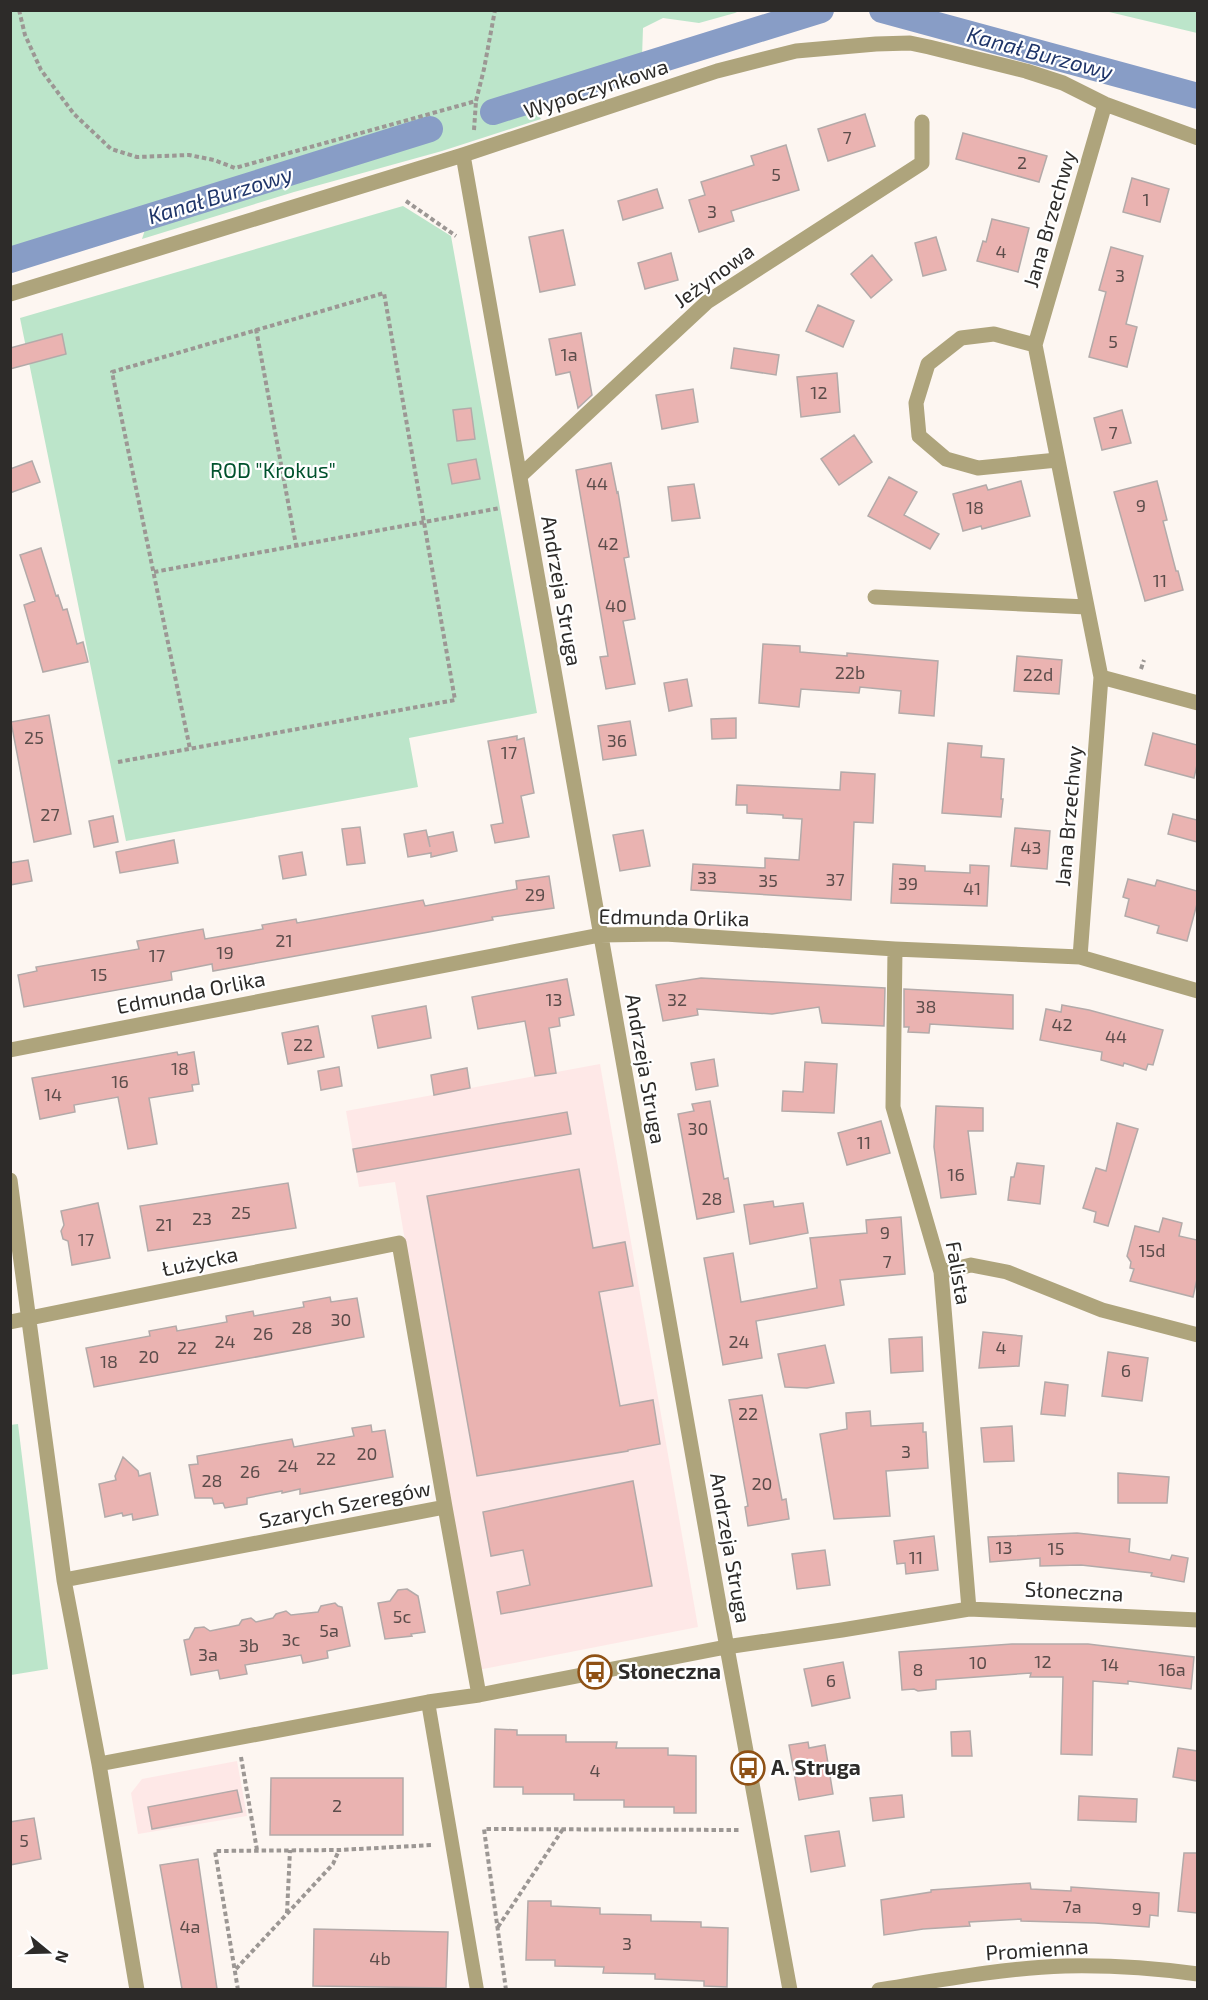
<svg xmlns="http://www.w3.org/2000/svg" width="1208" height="2000" font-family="'Exo 2',sans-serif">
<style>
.industrial{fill:#fee8e7}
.green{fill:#bce5ca}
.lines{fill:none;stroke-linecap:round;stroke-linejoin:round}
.canal{stroke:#889dc6;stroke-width:26}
.building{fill:#eab3b1;stroke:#b3aaa9;stroke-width:1.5}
.path{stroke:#9c9794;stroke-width:4;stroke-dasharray:4.5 3;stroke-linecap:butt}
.lane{stroke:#aea47c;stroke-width:14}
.street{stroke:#aea47c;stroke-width:15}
.labels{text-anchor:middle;stroke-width:4.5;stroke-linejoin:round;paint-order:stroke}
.number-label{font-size:18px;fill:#5c4d4b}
.street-label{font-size:21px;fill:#2d2b29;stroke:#fff}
.park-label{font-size:21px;fill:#00522d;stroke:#fff}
.poi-label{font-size:21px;font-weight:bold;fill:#2d2b29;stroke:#fff;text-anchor:start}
.water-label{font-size:22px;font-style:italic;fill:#1f3569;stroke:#fff}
</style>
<rect width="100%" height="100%" fill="#fdf6f1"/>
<path class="industrial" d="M600,1064l98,563 -220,43 -83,-488 -36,5 -13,-76z
M237,1761l10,55 -109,18 -7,-41 11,-14z"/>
<path class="green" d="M10,11l1,-1 728,1 -4,2 -36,10 -36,-5 -20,10 -1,29 -117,39 16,23 -99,32 -148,41 -152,47 11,-34 -27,22 -115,38z
M1105,11h92v22z
M403,206l48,30 86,477 -128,25 9,49 -292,54 -106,-523z
M18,1424l30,245 -37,6 -1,-250z"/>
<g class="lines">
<path class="canal" d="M882,10l316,86
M493,112l328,-102
M10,260l420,-131"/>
</g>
<path class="building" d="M865,114l10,32 -47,15 -10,-32z
M963,133l84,23 -8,26 -83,-23z
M786,145l13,45 -68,21 3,10 -35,11 -10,-32 16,-5 -4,-13 53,-17 -3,-9z
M1132,178l37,11 -9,33 -37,-10z
M657,189l6,19 -40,12 -5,-19z
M992,219l37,9 -11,44 -41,-11 6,-20 3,1z
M563,230l12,55 -35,7 -11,-55z
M936,237l10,33 -23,6 -8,-33z
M1111,247l32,9 -17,68 11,3 -10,40 -38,-10 17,-65 -7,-2z
M671,253l7,27 -33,9 -7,-26z
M872,255l20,25 -21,18 -20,-24z
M818,305l36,16 -11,26 -37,-16z
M581,333l11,62 -14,13 -8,-36 -14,3 -7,-36z
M62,334l4,20 -56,15v-21z
M734,348l45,7 -3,20 -45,-7z
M837,373l3,39 -39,5 -4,-40z
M693,389l5,33 -36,7 -6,-34z
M471,408l4,31 -18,2 -4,-31z
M1122,410l9,33 -29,7 -8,-32z
M854,435l18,27 -33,23 -18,-26z
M476,459l4,20 -28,5 -4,-20z
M32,461l8,21 -30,11v-24z
M611,463l6,30 1,-1 11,65 -5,1 11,61 -12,2 12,63 -29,5 -6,-32 8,-1 -32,-186z
M889,477l28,15 -13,23 35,19 -9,15 -62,-33z
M1021,481l9,35 -48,13 -1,-3 -18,5 -10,-37 33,-9 2,5z
M1157,481l10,39 -4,1 13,50h2l5,19 -38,11 -31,-109z
M694,484l6,34 -28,3 -4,-34z
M41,548l15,48 2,-1 5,15 4,-1 10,35 6,-2 5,20 -45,10 -19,-67 11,-4 -15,-46z
M763,644l37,2v6l47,4v-3l91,8 -4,55 -35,-3 2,-22 -41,-4 -1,6 -58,-4 -2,18 -40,-4z
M1017,656l45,4 -3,34 -45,-3z
M687,679l5,27 -23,5 -5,-28z
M49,715l22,119 -37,8 -23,-120z
M736,718v20l-24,1 -1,-20z
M630,721l6,34 -33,5 -5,-34z
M1153,733l44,12v20l-3,13 -49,-13z
M517,736v4l7,-2 10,55 -13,3 8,41 -34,6 -4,-18 12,-2 -15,-82z
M948,743l34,3 -1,11 23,2 -3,40h2l-2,18 -59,-4z
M841,772l34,2 -2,49 -19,-1 -3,78 -160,-10 2,-26 72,4v-10l34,2 3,-41 -19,-1v-3l-36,-2v-8h-11l1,-20 103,5z
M1173,814l24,6v22l-29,-8z
M113,816l5,26 -24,5 -5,-26z
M360,827l5,36 -18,2 -5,-36z
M1015,828l35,3 -3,38 -36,-3z
M426,830l4,17 -2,-10 25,-5 4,19 -26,6v-4l-23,4 -4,-23z
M643,830l7,36 -30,5 -7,-36z
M174,840l4,23 -58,10 -4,-21z
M302,852l4,23 -23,4 -4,-23z
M28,860l4,21 -22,4v-22z
M893,864l32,2v5l45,2v-8l19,1 -2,40 -96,-3z
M549,876l5,32 -62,9 1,3 -64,12 -216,39 -1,-7 -41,8 1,8 -148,27 -6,-32 19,-4 -1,-4 103,-18 -2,-8 66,-12 2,10 58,-10 -1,-4 34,-6 1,4 126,-23 2,6 92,-17 -1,-8z
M1128,879l27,7 2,-6 40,11v13l-10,37 -30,-8 2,-7 -34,-10 4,-17 -6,-2z
M701,978l184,10 -1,38 -62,-3 -3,-16 -47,7 -75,-5 1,6 -35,6 -7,-36z
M567,979l7,36 -15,3 1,8 -11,2 7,45 -21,3 -10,-55 -47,8 -6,-32z
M904,989l109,6v34l-83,-5 -1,9 -21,-1 1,-5h-5z
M1062,1005l27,5 74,20 -10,35 -5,-1 -2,6 -22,-7 -1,3 -22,-6 1,-8 -62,-12 6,-31 15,3z
M426,1006l5,32 -53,10 -6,-32z
M318,1026l6,31 -36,7 -6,-31z
M177,1052l1,3 16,-3 5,32 -7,1 1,6 -44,7 8,46 -29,5 -10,-52 -44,8 1,7 -35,7 -8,-41z
M714,1059l4,27 -22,4 -5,-27z
M805,1062l32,2 -3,49 -52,-2 1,-20 20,1z
M339,1067l3,19 -21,4 -3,-19z
M467,1068l3,20 -36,7 -3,-20z
M710,1101l14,78 4,-1 6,34 -37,7 -19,-105 16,-3 -2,-7z
M936,1106l47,2v23h-15l8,63 -35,4 -7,-51z
M567,1112l4,22 -214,38 -4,-23z
M881,1121l9,32 -43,12 -9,-32z
M1117,1123l21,6 -30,97 -14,-4 2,-10 -13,-4 13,-40 10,3z
M1017,1163l27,3 -4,38 -32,-4 3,-23h3z
M579,1169l14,79 32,-6 8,44 -34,6 21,114 33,-6 7,44 -32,6v1l-151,25 -50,-280z
M288,1183l8,45 -148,23 -8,-45z
M773,1201l1,6 29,-4 5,30 -58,11 -6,-39z
M98,1203l12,55 -38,7 -4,-24 -5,-2 -2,-8 3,-6 -3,-14z
M901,1217l4,57 -65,6 4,25 -88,16 6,37 -39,7 -19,-107 29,-5 8,49 76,-14 -7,-50 57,-5 -1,-13z
M1163,1218l19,5 -3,13 18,4v39l-4,18 -63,-16 4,-12 -4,-1 1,-6 -4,-6 8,-30 24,6z
M330,1297l1,5 26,-4 7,39 -270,50 -8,-39 64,-12 -1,-5 27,-5 1,5 50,-9 -1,-6 27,-5 1,5 50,-9 -1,-5z
M983,1332l39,4 -3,30 -40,2z
M922,1337l1,34 -32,2 -2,-34z
M825,1345l9,38 -27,5 -22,-1 -7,-33z
M1108,1352l40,6 -6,43 -40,-5z
M1045,1382l23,3 -3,31 -24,-2z
M762,1395l20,105 4,-1 3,20 -41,7 -3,-19 3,-1 -19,-106z
M870,1411l1,15 52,-3v9h3l2,36 -42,3 4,45 -56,3 -14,-85 27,-5 -1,-16z
M371,1425l1,7 13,-2 8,47 -93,17v-5l-18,4v-2l-35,7v6l-22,4 -2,-5 -9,1 -2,-6h-17l-6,-33 9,-1 -1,-8 95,-17 2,8 60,-11 -2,-8z
M1012,1426l2,35 -30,1 -3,-34z
M123,1457l15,14 1,5 11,-3 8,42 -25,5 -1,-6 -9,2 -1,-3 -17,4 -6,-33 17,-4 -1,-4z
M1118,1473l51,4 -2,26h-49z
M633,1481l19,105 -151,28 -4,-22 33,-7 -7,-35 -32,6 -8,-44z
M1077,1533l53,6 -1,13 41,8 2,-5 16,3 -4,24 -33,-6 1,-3 -71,-8 -41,1v-8l-50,4 -2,-25z
M934,1536l4,34 -32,4 -1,-11 -8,1 -3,-23z
M825,1550l5,35 -33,4 -5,-35z
M407,1589l11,7 7,36 -14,2 1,2 -27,3 -7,-36 12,-2 8,-11z
M335,1603l3,3 4,1 8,39 -23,5 1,7 -25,5 -2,-8 -56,10 2,9 -27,5 -2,-9 -27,5 -7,-35 5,-1 6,-11 9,-1 6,4 29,-6 3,-5 9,-2 5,4 17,-4 3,-4 10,-3 5,4 27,-3 3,-6z
M1012,1644h76l106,13 -3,32 -63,-8v3l-35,-3 -1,74 -31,-1 2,-77h-33l1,-4 -95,7v9l-18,2 -4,-2 -12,1 -3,-38z
M843,1662l7,36 -38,8 -8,-37z
M495,1729l22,1v5h49v7h51l-1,6h52v7l28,1v57h-22v-6h-50v-7h-50v-6h-51v-7h-29z
M970,1731l2,25h-20l-1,-24z
M808,1742l1,6 16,-3 8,49 -34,6 -10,-55z
M1178,1748l19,3v30l-24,-4z
M271,1778h132v57h-133z
M237,1790l5,22 -90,17 -4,-22z
M902,1795l2,22 -31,4 -3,-23z
M1079,1796l58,3 -1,23 -58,-2z
M34,1818l7,41 -31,6v-43z
M839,1831l6,35 -34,6 -6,-36z
M1184,1853h13v60l-19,-2z
M198,1859l19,130h-35l-22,-124z
M1030,1883l1,6 40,2v-4l88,6 -1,23 -8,-1 -1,12 -54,-4 -74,-2v-2l-52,3 1,4 -47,3 -39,6 -3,-35 50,-8v-2z
M528,1901h23v5l49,2v6l51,1v6l50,1v5l27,1 -1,59 -23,-1v-5l-49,-2v-5l-52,-1 1,-6 -49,-1v-6h-29z
M314,1929l134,3 -2,56 -133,-2z"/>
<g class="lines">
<path class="path" d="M19,10l6,25 16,35 33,44 37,35 26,8 52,-2 25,5 21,8 241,-67 8,-32 11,-59
M474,130l2,-29
M406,201l50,35
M256,329l40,216
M154,572l346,-64
M1141,669l3,-9
M118,762l337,-62 -71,-407 -272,79 78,377
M241,1757l16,93
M287,1913l3,-63
M498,1927l65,-98
M236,1969l97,-105 6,-14
M238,1990l-23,-139 124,-1 94,-5
M506,1990l-22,-161 255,1"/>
<path class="lane" d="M428,1702l49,288"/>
<path class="street" d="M463,155l256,1449 71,386
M10,294l453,-139 254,-84 79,-20 80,-7 34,-1 19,4 97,24 37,12 42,21 93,34
M1035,345l-41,-11 -33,4 -33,26 -12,39 3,33 27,23 32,9 79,-8
M520,476l187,-174 215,-139v-41
M875,597l212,10
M1101,677l97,26
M895,949l-2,158 48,165 28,337
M1080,957l21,-280 -66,-332 70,-241
M10,1050l590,-115 65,-1 230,15 185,8 118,34
M10,1180l54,400 35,184 38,226
M941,1272l30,-7 36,7 95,38 96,25
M10,1322l389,-79 46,264
M64,1580l381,-73 34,188
M99,1764l329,-62 51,-7 247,-48 116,-17 127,-21 229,11
M879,1990c61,-10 124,-22 186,-24 45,-1 89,2 133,8"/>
</g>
<defs>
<symbol id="bus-ring" viewBox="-11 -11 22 22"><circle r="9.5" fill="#fff" stroke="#8f5115" stroke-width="1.5"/><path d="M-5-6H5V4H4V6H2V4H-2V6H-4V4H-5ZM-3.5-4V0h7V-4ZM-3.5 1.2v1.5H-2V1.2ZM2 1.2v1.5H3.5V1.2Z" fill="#8f5115"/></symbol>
</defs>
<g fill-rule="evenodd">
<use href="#bus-ring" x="576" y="1653" width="38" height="38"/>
<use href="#bus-ring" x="729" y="1749" width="38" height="38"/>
</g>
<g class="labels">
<g class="number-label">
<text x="847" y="144">7</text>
<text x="1022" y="169">2</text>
<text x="776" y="181">5</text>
<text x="1146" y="206">1</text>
<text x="712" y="218">3</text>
<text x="1001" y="258">4</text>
<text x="1120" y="282">3</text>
<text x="1113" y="348">5</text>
<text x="569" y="361">1a</text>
<text x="819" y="399">12</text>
<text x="1113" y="439">7</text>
<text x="597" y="490">44</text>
<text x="1141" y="512">9</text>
<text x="975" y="514">18</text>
<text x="608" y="550">42</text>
<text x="1160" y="587">11</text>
<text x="616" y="612">40</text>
<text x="850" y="679">22b</text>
<text x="1038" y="681">22d</text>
<text x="34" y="744">25</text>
<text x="617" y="747">36</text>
<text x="509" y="759">17</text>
<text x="50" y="821">27</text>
<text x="1031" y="854">43</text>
<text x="707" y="884">33</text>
<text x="835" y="886">37</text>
<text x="768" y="887">35</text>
<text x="908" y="890">39</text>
<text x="972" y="895">41</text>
<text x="535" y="901">29</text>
<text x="284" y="947">21</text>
<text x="225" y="959">19</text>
<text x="157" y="962">17</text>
<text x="99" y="981">15</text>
<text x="554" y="1006">13</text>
<text x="677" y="1006">32</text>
<text x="926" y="1013">38</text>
<text x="1062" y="1031">42</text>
<text x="1116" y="1043">44</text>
<text x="303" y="1051">22</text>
<text x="180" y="1075">18</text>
<text x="120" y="1088">16</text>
<text x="53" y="1101">14</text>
<text x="698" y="1135">30</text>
<text x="864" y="1149">11</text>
<text x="956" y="1181">16</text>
<text x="712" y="1205">28</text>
<text x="241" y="1219">25</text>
<text x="202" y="1225">23</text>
<text x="164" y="1231">21</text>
<text x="885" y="1239">9</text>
<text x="86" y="1246">17</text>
<text x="1152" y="1257">15d</text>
<text x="887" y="1268">7</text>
<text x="341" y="1326">30</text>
<text x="302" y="1334">28</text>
<text x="263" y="1340">26</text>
<text x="225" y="1348">24</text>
<text x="739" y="1348">24</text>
<text x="187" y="1354">22</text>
<text x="1001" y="1354">4</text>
<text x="149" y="1363">20</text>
<text x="109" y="1368">18</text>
<text x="1126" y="1377">6</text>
<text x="748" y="1420">22</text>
<text x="906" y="1458">3</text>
<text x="367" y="1460">20</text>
<text x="326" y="1465">22</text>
<text x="288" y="1472">24</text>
<text x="250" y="1478">26</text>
<text x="212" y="1487">28</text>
<text x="762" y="1490">20</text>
<text x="1004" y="1554">13</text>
<text x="1056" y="1555">15</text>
<text x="916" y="1564">11</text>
<text x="402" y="1623">5c</text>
<text x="329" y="1637">5a</text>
<text x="291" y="1646">3c</text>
<text x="249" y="1652">3b</text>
<text x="208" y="1661">3a</text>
<text x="1043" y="1668">12</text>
<text x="978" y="1669">10</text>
<text x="1110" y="1671">14</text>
<text x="918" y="1676">8</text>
<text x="1172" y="1676">16a</text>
<text x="831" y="1687">6</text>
<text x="595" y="1777">4</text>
<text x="337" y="1812">2</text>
<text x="24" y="1847">5</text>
<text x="1072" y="1913">7a</text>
<text x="1137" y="1915">9</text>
<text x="190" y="1933">4a</text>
<text x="627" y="1950">3</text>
<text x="380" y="1965">4b</text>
</g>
<g class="street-label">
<text transform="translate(596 89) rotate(-18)" y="7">Wypoczynkowa</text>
<text transform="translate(1050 219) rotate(-74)" y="7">Jana Brzechwy</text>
<text transform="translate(714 276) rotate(-36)" y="7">Jeżynowa</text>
<text transform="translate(561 591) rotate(80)" y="7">Andrzeja Struga</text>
<text transform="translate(1069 816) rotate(-85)" y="7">Jana Brzechwy</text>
<text transform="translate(674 918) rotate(1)" y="7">Edmunda Orlika</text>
<text transform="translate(191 993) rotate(-11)" y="7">Edmunda Orlika</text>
<text transform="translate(645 1069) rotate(80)" y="7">Andrzeja Struga</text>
<text transform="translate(200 1262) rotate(-12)" y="7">Łużycka</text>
<text transform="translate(958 1273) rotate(80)" y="7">Falista</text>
<text transform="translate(345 1505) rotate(-11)" y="7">Szarych Szeregów</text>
<text transform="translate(730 1548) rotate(80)" y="7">Andrzeja Struga</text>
<text transform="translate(1074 1592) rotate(3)" y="7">Słoneczna</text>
<text transform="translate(1037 1950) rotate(-4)" y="7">Promienna</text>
</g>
<g class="park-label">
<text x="273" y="478">ROD "Krokus"</text>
</g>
<g class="poi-label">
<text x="618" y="1679">Słoneczna</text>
<text x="771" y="1775">A. Struga</text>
</g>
<g class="water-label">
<text transform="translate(1040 53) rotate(15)" y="8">Kanał Burzowy</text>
<text transform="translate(220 195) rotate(-17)" y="8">Kanał Burzowy</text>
</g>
</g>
<rect width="1208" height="2000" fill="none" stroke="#2d2b29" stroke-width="24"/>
<g transform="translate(48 1952) rotate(109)" stroke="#ffffff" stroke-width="4.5" paint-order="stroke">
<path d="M0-4.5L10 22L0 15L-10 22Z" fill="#2d2b29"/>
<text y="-9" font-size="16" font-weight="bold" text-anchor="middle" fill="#2d2b29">N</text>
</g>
</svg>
